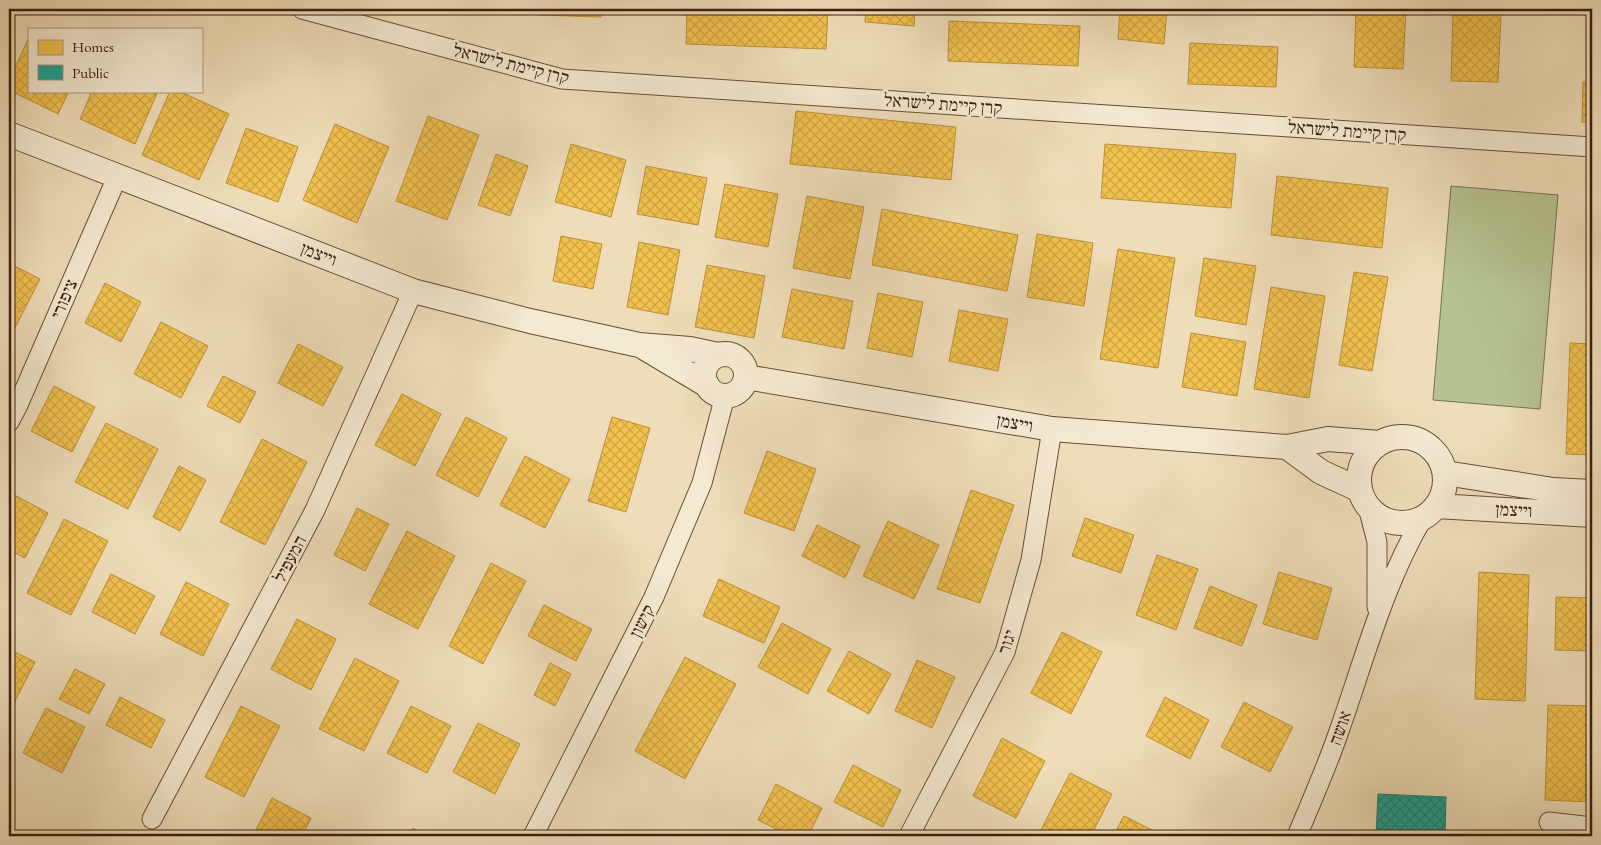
<svg xmlns="http://www.w3.org/2000/svg" width="1601" height="845" font-family="'EB Garamond','Frank Ruhl Libre',serif">
<style>
.garden{fill:#b6c291;stroke:#79704f}
.homes{fill:url(#homes-cross-hatch);stroke:#bb903a}
.public{fill:url(#public-cross-hatch);stroke:#227b6e}
.lines{fill:none;stroke-linecap:round;stroke-linejoin:round}
.minor-casing{stroke:#684e38;stroke-width:21}
.tertiary-casing{stroke:#684e38;stroke-width:26}
.minor{stroke:#f4e9d1;stroke-width:19}
.tertiary{stroke:#f4e9d1;stroke-width:24}
.labels{text-anchor:middle;stroke-width:5;stroke-linejoin:round;paint-order:stroke}
.street-label{font-size:18px;fill:#3c1f0d;stroke:#f4e9d1}
</style>
<defs>
<pattern id="homes-cross-hatch" width="8" height="8" patternUnits="userSpaceOnUse" patternTransform="scale(1.25)"><rect width="8" height="8" fill="#f2c14e"/><path d="M0 0l8 8M0 8l8-8" fill="none" stroke="#d0a543"/></pattern>
<pattern id="public-cross-hatch" width="8" height="8" patternUnits="userSpaceOnUse" patternTransform="scale(1.25)"><rect width="8" height="8" fill="#17a398"/><path d="M0 0l8 8M0 8l8-8" fill="none" stroke="#16847a"/></pattern>
</defs>
<rect width="100%" height="100%" fill="#eeddb8"/>
<filter id="stains"><feTurbulence type="fractalNoise" baseFrequency=".004" numOctaves="4"/><feColorMatrix values="0 0 0 0 .2 0 0 0 0 .09 0 0 0 0 .02 0 0 0 .5 -.17"/></filter>
<radialGradient id="worn" r=".72"><stop offset=".6" stop-color="#630" stop-opacity="0"/><stop offset="1" stop-color="#630" stop-opacity=".3"/></radialGradient>
<path class="garden" d="M1451,186l107,9 -18,214 -107,-9z"/>
<path class="homes" d="M539,9h63l-1,8 -62,-2z
M687,9h141l-2,40 -140,-5z
M866,9h49l-1,17 -49,-4z
M1120,9h47l-3,35 -46,-5z
M1356,9h50l-3,60 -49,-2z
M1589,9h3v54h-5z
M1453,12l48,2 -3,68 -47,-1z
M949,21l131,5 -2,40 -130,-5z
M29,37v54h40l-11,23 -49,-24v-10z
M1190,43l88,4 -2,40 -88,-3z
M1583,82h9v40h-10z
M92,91h66l-23,53 -55,-25z
M170,91h9l50,23 -30,66 -57,-25z
M796,111l160,16 -5,53 -161,-16z
M428,116l51,19 -32,85 -51,-19z
M335,124l54,23 -32,76 -54,-23z
M246,128l52,19 -20,55 -52,-19z
M571,144l55,16 -15,57 -56,-15z
M1105,144l131,10 -5,54 -130,-10z
M496,154l32,12 -18,50 -32,-11z
M646,166l61,12 -9,47 -61,-11z
M1277,176l111,12 -6,60 -111,-13z
M725,184l53,10 -10,53 -53,-10z
M807,196l57,11 -14,72 -57,-11z
M882,209l136,26 -11,56 -135,-26z
M1037,234l56,9 -9,63 -57,-9z
M561,236l41,8 -9,45 -40,-8z
M639,242l41,8 -12,65 -41,-8z
M1118,249l57,9 -17,110 -58,-9z
M1204,258l52,8 -10,59 -51,-9z
M9,263l31,16 -25,49 -6,-3z
M707,265l58,11 -11,62 -59,-11z
M1354,272l34,5 -16,94 -33,-6z
M105,283l36,19 -20,40 -36,-19z
M1271,287l54,9 -16,102 -55,-9z
M792,289l61,12 -9,48 -62,-12z
M878,293l45,9 -11,55 -45,-9z
M959,310l49,9 -10,52 -49,-10z
M161,322l47,24 -27,52 -47,-24z
M1191,333l55,9 -9,54 -55,-9z
M1570,343l22,1v111l-26,-1z
M298,344l45,23 -20,39 -45,-23z
M223,376l33,16 -16,31 -33,-17z
M54,386l41,21 -23,45 -41,-21z
M402,394l39,20 -26,52 -40,-21z
M466,417l41,21 -29,59 -42,-22z
M612,417l38,11 -24,84 -38,-11z
M106,423l52,26 -30,60 -53,-27z
M262,439l45,23 -42,83 -45,-23z
M767,451l49,18 -22,62 -50,-18z
M525,456l45,23 -25,49 -45,-23z
M179,466l27,14 -26,51 -27,-14z
M971,490l43,15 -34,98 -43,-14z
M9,492l39,21 -23,45 -16,-8z
M357,508l32,16 -24,47 -31,-16z
M1085,518l49,17 -13,38 -49,-17z
M64,519l44,22 -37,74 -44,-22z
M888,521l51,24 -25,54 -51,-23z
M817,525l43,21 -15,32 -43,-22z
M407,531l48,25 -37,73 -49,-25z
M1157,555l41,14 -22,61 -40,-15z
M491,563l35,18 -43,83 -34,-18z
M1279,572l53,16 -15,52 -54,-16z
M1479,572l50,3 -4,126 -50,-2z
M111,574l44,22 -20,38 -43,-22z
M719,579l61,28 -16,36 -61,-27z
M186,582l43,22 -26,52 -43,-22z
M1210,586l47,19 -15,41 -48,-18z
M1556,597l36,1v53l-37,-1z
M544,605l48,24 -16,32 -48,-25z
M297,619l39,20 -25,51 -40,-21z
M782,623l49,26 -23,45 -50,-27z
M1062,632l40,20 -31,62 -40,-21z
M9,649l26,13 -26,51z
M849,651l42,23 -22,40 -42,-23z
M685,657l51,27 -51,95 -50,-28z
M355,658l44,23 -35,70 -45,-22z
M917,660l38,17 -23,51 -37,-17z
M550,663l21,11 -16,32 -21,-11z
M75,669l30,15 -16,30 -30,-15z
M120,697l45,23 -14,28 -45,-23z
M1165,697l44,23 -19,39 -44,-23z
M1244,702l49,25 -23,45 -49,-25z
M1548,705l44,1v96l-47,-2z
M241,706l39,20 -36,71 -39,-20z
M411,706l40,20 -24,47 -40,-20z
M46,708l39,19 -23,46 -39,-20z
M478,723l42,21 -25,50 -42,-22z
M1002,738l43,23 -29,57 -43,-22z
M853,765l48,25 -18,37 -49,-25z
M1070,773l42,21 -21,42h-42l-9,-4z
M776,784l46,24 -14,28h-18l-32,-16z
M272,798l39,20 -9,18h-49z
M1124,816l36,18 -1,2h-46z
M413,828l15,8h-19z"/>
<path class="public" d="M1378,794l68,3 -1,39h-69z"/>
<g class="lines">
<defs>
<path id="minor" d="M302,9l260,70 1030,68
M9,422l9,-17 100,-230
M1368,507l9,35v65
M152,819l163,-309 98,-219
M1549,822l43,5
M533,836l121,-239 48,-114 23,-87
M909,836l96,-184 26,-92 21,-131
M1297,836c14,-34 29,-67 41,-102 26,-73 45,-148 84,-215"/>
<path id="tertiary" d="M9,134l404,157 117,30 109,24 51,4 28,6
M645,348l62,37
M704 375a21 21 0 1 1 42 0a21 21 0 1 1-42 0Z
M746,377l306,52 235,18 41,-8 52,4
M1359 480a43 43 0 1 1 86 0a43 43 0 1 1-86 0Z
M1287,447l34,25 39,18
M1445,473l108,17 39,2
M1436,506l156,9"/>
</defs>
<use href="#minor" class="minor-casing"/>
<use href="#tertiary" class="tertiary-casing"/>
<use href="#minor" class="minor"/>
<use href="#tertiary" class="tertiary"/>
</g>
<g class="labels">
<g class="street-label">
<text transform="translate(511 64) rotate(14)" y="6">קרן קיימת לישראל</text>
<text transform="translate(943 104) rotate(4)" y="6">קרן קיימת לישראל</text>
<text transform="translate(1347 131) rotate(4)" y="6">קרן קיימת לישראל</text>
<text transform="translate(319 254) rotate(21)" y="6">וייצמן</text>
<text transform="translate(64 299) rotate(-67)" y="6">ציפורי</text>
<text transform="translate(1015 423) rotate(10)" y="6">וייצמן</text>
<text transform="translate(1514 510) rotate(3)" y="6">וייצמן</text>
<text transform="translate(290 559) rotate(-62)" y="6">המעפיל</text>
<text transform="translate(642 621) rotate(-63)" y="6">קישון</text>
<text transform="translate(1007 642) rotate(-71)" y="6">יגור</text>
<text transform="translate(1340 728) rotate(-70)" y="6">אושה</text>
</g>
</g>
<rect width="1601" height="845" fill="none" stroke="#eeddb8" stroke-width="30"/>
<rect x="10" y="10" width="1581" height="825" fill="none" stroke="#3c1f0d" stroke-width="2.5"/>
<rect x="15" y="15" width="1571" height="815" fill="none" stroke="#3c1f0d"/>
<rect x="28" y="28" width="175" height="65" fill="#f4e9d1" stroke="#aa9883"/>
<rect x="38" y="40" width="25" height="15" fill="#f2c14e" stroke="#aa9883"/>
<text x="72" y="52" font-size="15" fill="#3c1f0d">Homes</text>
<rect x="38" y="65" width="25" height="15" fill="#17a398" stroke="#aa9883"/>
<text x="72" y="78" font-size="15" fill="#3c1f0d">Public</text>
<rect width="100%" height="100%" filter="url(#stains)"/>
<rect width="100%" height="100%" fill="url(#worn)"/>
</svg>
